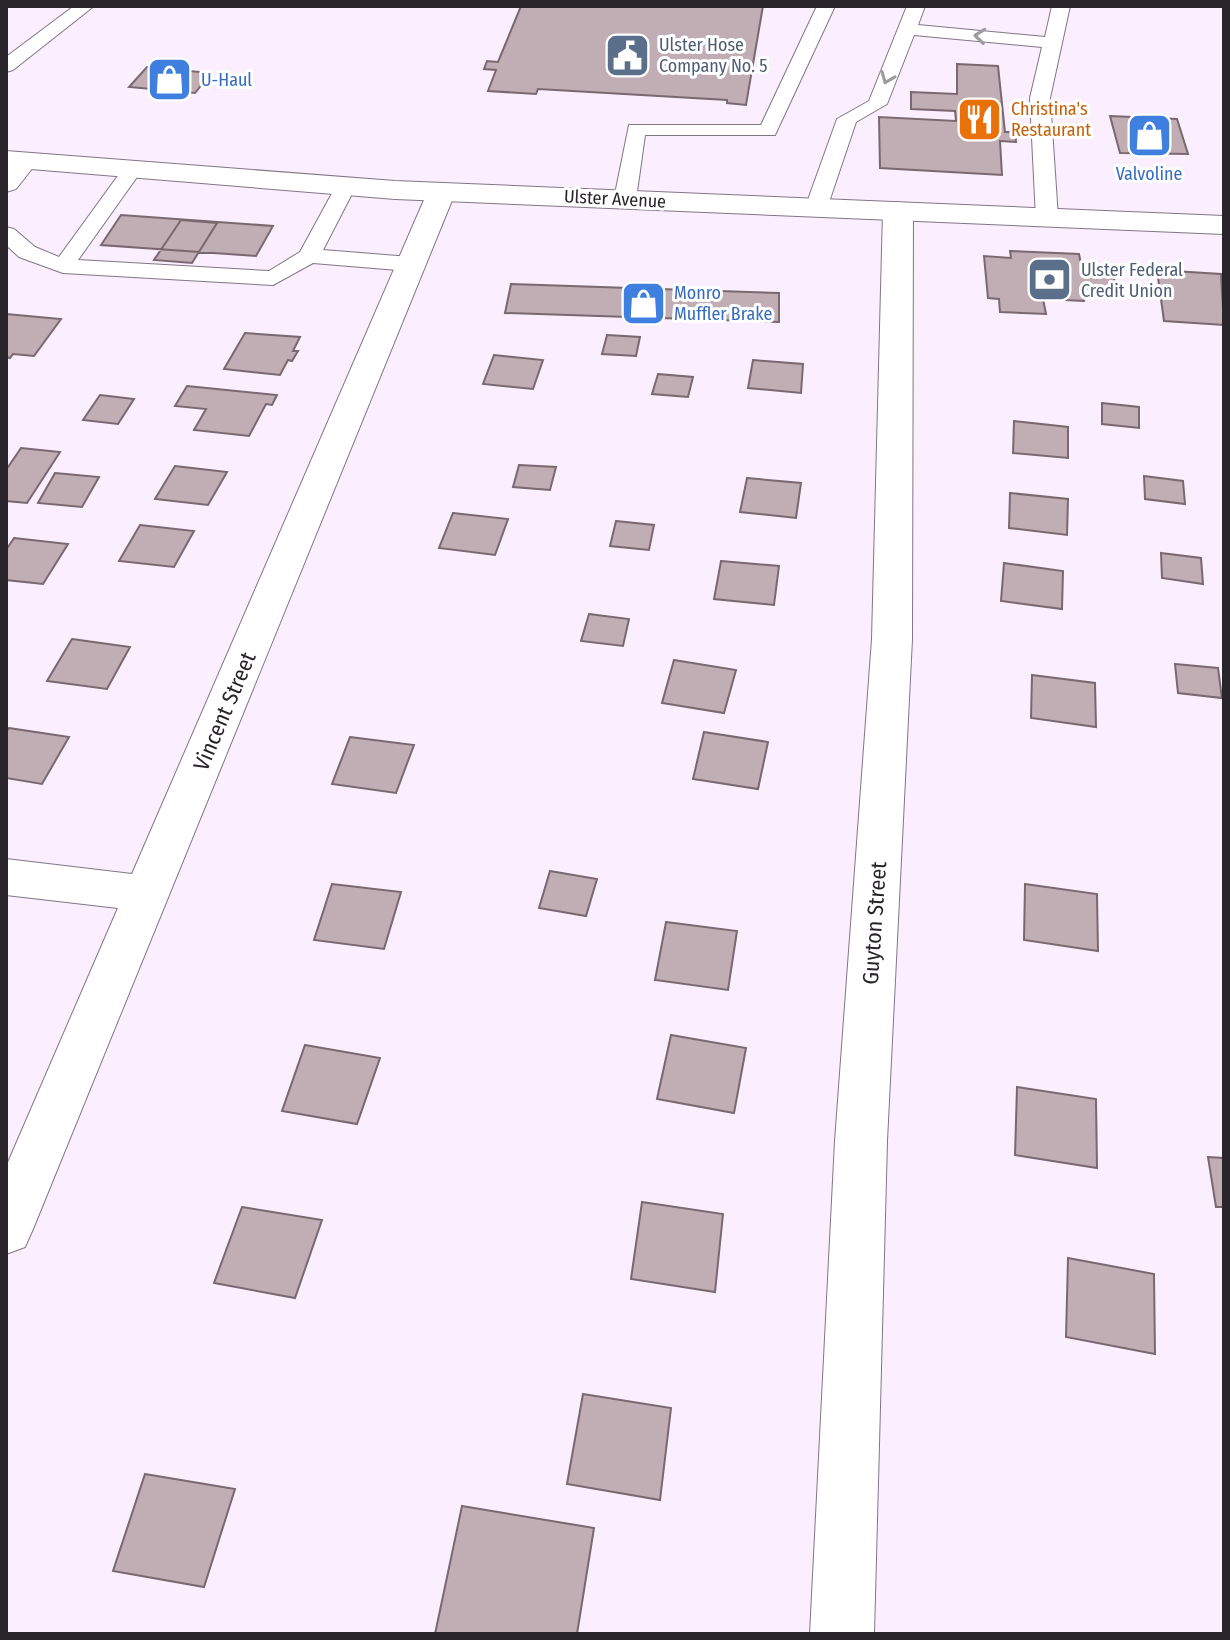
<svg xmlns="http://www.w3.org/2000/svg" width="1230" height="1640" font-family="'Fira Sans Condensed',sans-serif">
<style>
.building{fill:#c1adb4;stroke:#7a686f;stroke-width:2}
.lines{fill:none;stroke-linecap:round;stroke-linejoin:round}
.service-casing{stroke:#817684;stroke-width:2}
.minor-casing{stroke:#817684;stroke-width:2}
.primary-casing{stroke:#817684;stroke-width:2}
.service{fill:#fff;fill-rule:evenodd}
.minor{fill:#fff;fill-rule:evenodd}
.primary{fill:#fff;fill-rule:evenodd}
.oneway{stroke:#9f9c9f}
.labels{text-anchor:middle;stroke-width:6;stroke-linejoin:round;paint-order:stroke}
.far-service-label{font-size:18px;fill:#4e5e75;stroke:#fff;text-anchor:start}
.far-shop-label{font-size:18px;fill:#366cbe;stroke:#fff;text-anchor:start}
.far-food-label{font-size:18px;fill:#c56008;stroke:#fff;text-anchor:start}
.far-street-label{font-size:18px;fill:#29242a;stroke:#fff}
.street-label{font-size:22px;fill:#29242a;stroke:#fff}
</style>
<rect width="100%" height="100%" fill="#fbefff"/>
<path class="building" d="M521,6h242l-17,99 -19,-2v-3l-189,-11 -2,5 -48,-3 8,-21 -12,-1 3,-8 11,1z
M957,64l41,2 7,66h10l1,10 -16,-1 2,34 -122,-7 -1,-51 77,4 -1,-10 -44,-2v-17l46,2z
M147,67l64,6 -16,20 -66,-6z
M1110,116l67,3 11,35 -68,-1z
M121,215l152,11 -17,30 -155,-11z
M181,220l36,3 -25,40 -38,-3z
M1010,251l69,3 3,15 30,2 5,19 -35,-2 2,13 -41,-2 3,15 -46,-2 -1,-13 -11,-1 -4,-42 27,2z
M1157,270l64,4 3,51 -60,-4z
M511,284l268,9v29l-274,-9z
M6,314l55,5 -27,37 -21,-2 -3,4 -4,-1z
M245,333l55,4 -7,14h5l-6,10 -4,-1 -8,15 -56,-6z
M607,335l33,2 -4,19 -34,-2z
M494,355l49,5 -10,29 -50,-5z
M753,360l50,4 -2,29 -53,-5z
M658,374l35,3 -5,20 -36,-3z
M187,386l90,9 -5,10 -6,-1 -17,32 -55,-6 12,-21 -31,-3z
M100,395l34,4 -16,25 -35,-4z
M1102,403l37,4v21l-37,-4z
M1014,421l54,6v31l-55,-5z
M21,448l39,4 -33,51 -21,-2v-31z
M519,465l37,2 -6,23 -37,-3z
M175,466l52,6 -19,33 -53,-6z
M55,473l44,4 -17,30 -44,-4z
M1144,476l39,5 2,23 -40,-5z
M747,478l54,5 -5,35 -56,-6z
M1010,493l58,6 -1,36 -58,-7z
M453,513l55,6 -13,36 -56,-7z
M616,521l38,4 -5,25 -39,-4z
M140,525l54,6 -20,36 -55,-6z
M14,538l54,6 -25,40 -37,-4v-30z
M1161,553l40,5 2,26 -41,-6z
M721,561l58,5 -5,39 -60,-6z
M1004,563l59,8 -1,38 -61,-8z
M589,614l40,5 -6,27 -42,-5z
M72,639l58,8 -23,42 -60,-8z
M674,660l62,10 -12,43 -62,-10z
M1175,664l43,4 4,30 -44,-5z
M1032,675l63,8 1,44 -65,-9z
M9,728l60,9 -27,47 -36,-6v-46z
M704,732l64,10 -10,47 -65,-10z
M350,737l64,8 -18,48 -64,-9z
M550,871l47,8 -11,37 -47,-8z
M332,884l69,8 -17,57 -70,-9z
M1025,884l72,10 1,57 -74,-11z
M666,922l71,9 -9,59 -73,-10z
M671,1035l75,13 -12,65 -77,-14z
M305,1045l75,13 -23,66 -75,-13z
M1017,1087l79,12 1,69 -82,-13z
M1208,1157l16,1v49h-8z
M642,1202l81,12 -8,78 -84,-13z
M242,1207l80,13 -27,78 -81,-15z
M1068,1258l86,16 1,80 -89,-17z
M583,1394l88,14 -11,92 -93,-16z
M145,1474l90,15 -31,98 -91,-16z
M462,1506l132,22 -17,106h-142z"/>
<g class="lines">
<defs>
<path id="service" d="M74,6h20l-81,64 -7,2v-15z
M817,6h18l-60,129h-130l-9,64 -11,6 -7,-2 -4,-4 15,-74h132z
M907,6h18l-7,19 127,12 7,-31h18l-20,92 8,120 -3,5 -8,1 -11,-6 -6,-120 12,-51 -128,-12 -27,69 -31,18 -29,86 -11,6 -11,-6 32,-89 32,-18z
M132,164l10,6 -64,90 191,11 31,-19 36,-66 10,-6 10,6 -33,64 87,7 11,7 -11,7 -97,-8 -40,22 -210,-12 -44,-16 -13,-12v-18l8,2 21,18 24,10 66,-91z"/>
<path id="minor" d="M24,153l10,2 4,6 -22,28 -10,3c0,-19 -3,-34 18,-39z
M441,184l10,3 4,6 -422,1036 -8,18 -19,7v-87l112,-259 -112,-13v-36l126,15 295,-681 4,-6z
M898,202l10,3 5,6 -1,428 -25,502 -13,493h-64l25,-493 37,-502 11,-428 5,-6z"/>
<path id="primary" d="M6,151l389,30 829,35v18l-829,-35 -389,-32z"/>
</defs>
<use href="#service" class="service-casing"/>
<use href="#minor" class="minor-casing"/>
<use href="#primary" class="primary-casing"/>
<use href="#service" class="service"/>
<use href="#minor" class="minor"/>
<use href="#primary" class="primary"/>
</g>
<defs><path id="oneway-chevron" d="M-2-3.5L2.5 0L-2 3.5" fill="none" stroke-width="1.6" stroke-linecap="round" stroke-linejoin="round" transform="scale(2)"/></defs>
<g class="oneway">
<use href="#oneway-chevron" transform="translate(980 36) rotate(-174)"/>
<use href="#oneway-chevron" transform="translate(887 78) rotate(112)"/>
</g>
<defs>
<symbol id="civic-square" viewBox="-11 -11 22 22"><rect x="-9" y="-9" width="18" height="18" rx="4" fill="#5c6f8a" stroke="#fff"/><path d="M-.6-6.5H3V-4.5H.6V-3L4-1V1h2V6H-6V1h2V-1L-.6-3ZM-1.2 2.5V6h2.4V2.5Z" fill="#fff"/></symbol>
<symbol id="shop-square" viewBox="-11 -11 22 22"><rect x="-9" y="-9" width="18" height="18" rx="4" fill="#3f7fe0" stroke="#fff"/><path d="M-5-2.5h2.3a2.7 3.5 0 0 1 5.4 0H5L5.5 6h-11ZM-1.5-2.5h3a1.5 2.3 0 0 0-3 0Z" fill="#fff"/></symbol>
<symbol id="restaurant-square" viewBox="-11 -11 22 22"><rect x="-9" y="-9" width="18" height="18" rx="4" fill="#e8710a" stroke="#fff"/><path d="M-5-6h1v4h1v-4h1v4h1v-4h1v5L-1.5 .5V6h-2V.5L-5-1ZM5-6V6H3V1.5H1.5Q1.5-4 5-6Z" fill="#fff"/></symbol>
<symbol id="bank-square" viewBox="-11 -11 22 22"><rect x="-9" y="-9" width="18" height="18" rx="4" fill="#5c6f8a" stroke="#fff"/><path d="M-6-4H6V4H-6ZM0-2.3a2.3 2.3 0 1 0 0 4.6a2.3 2.3 0 1 0 0-4.6Z" fill="#fff"/></symbol>
</defs>
<g fill-rule="evenodd">
<use href="#civic-square" x="602" y="30" width="51" height="51"/>
<use href="#shop-square" x="144" y="54" width="51" height="51"/>
<use href="#restaurant-square" x="954" y="94" width="51" height="51"/>
<use href="#shop-square" x="1124" y="110" width="51" height="51"/>
<use href="#bank-square" x="1024" y="254" width="51" height="51"/>
<use href="#shop-square" x="618" y="278" width="51" height="51"/>
</g>
<g class="labels">
<g class="far-service-label">
<text x="659" y="51">Ulster Hose<tspan x="659" dy="21">Company No. 5</tspan></text>
<text x="1081" y="276">Ulster Federal<tspan x="1081" dy="21">Credit Union</tspan></text>
</g>
<g class="far-shop-label">
<text x="201" y="86">U-Haul</text>
<text x="1149" y="180" text-anchor="middle">Valvoline</text>
<text x="674" y="299">Monro<tspan x="674" dy="21">Muffler Brake</tspan></text>
</g>
<g class="far-food-label">
<text x="1011" y="115">Christina's<tspan x="1011" dy="21">Restaurant</tspan></text>
</g>
<g class="far-street-label">
<text transform="translate(615 199) rotate(3)" y="6">Ulster Avenue</text>
</g>
<g class="street-label">
<text transform="translate(224 711) rotate(-67)" y="8">Vincent Street</text>
<text transform="translate(874 923) rotate(-86)" y="8">Guyton Street</text>
</g>
</g>
<rect width="1230" height="1640" fill="none" stroke="#29242a" stroke-width="16"/>
</svg>
